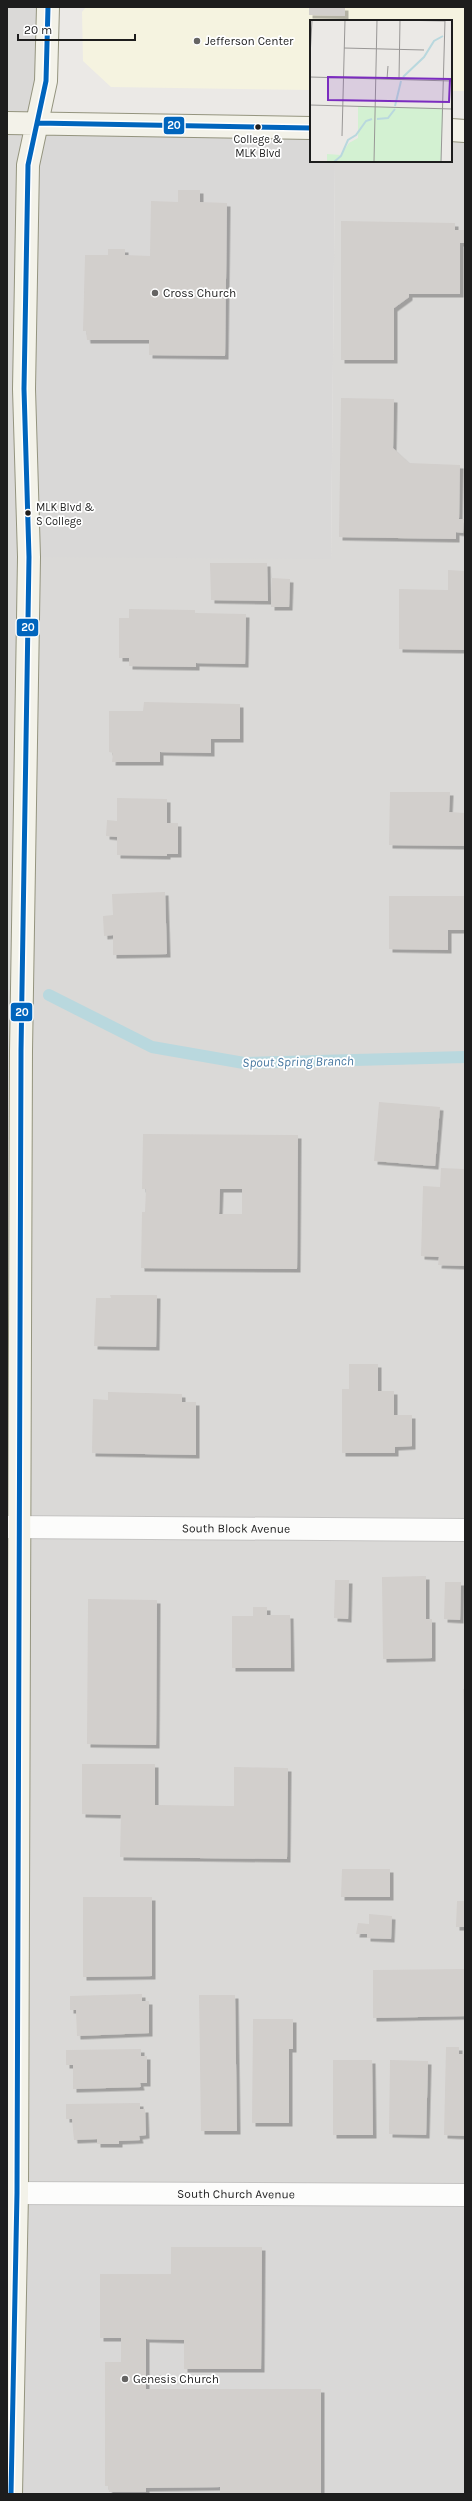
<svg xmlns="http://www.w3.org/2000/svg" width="472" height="2501" font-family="Karla,sans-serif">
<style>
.residential{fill:#dad9d7}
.education{fill:#f5f3e0}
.religious{fill:#d9d8d7}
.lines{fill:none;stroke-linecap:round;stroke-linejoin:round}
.stream{stroke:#b9d8de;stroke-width:12}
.building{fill:#d2cfcc;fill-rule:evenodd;filter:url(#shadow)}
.street-casing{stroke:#c4c3c2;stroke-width:24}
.secondary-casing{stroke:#94947e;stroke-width:24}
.street{stroke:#fcfcfb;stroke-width:22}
.secondary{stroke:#f3f2e9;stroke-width:22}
.bus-1-casing{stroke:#fff;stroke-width:8}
.bus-1{stroke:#0065bd;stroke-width:5}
.poi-dot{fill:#656463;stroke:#fff;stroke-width:1.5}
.bus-dot{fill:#1d1d1d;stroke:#fff;stroke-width:1.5}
.labels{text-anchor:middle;stroke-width:3.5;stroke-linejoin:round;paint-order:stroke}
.bus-label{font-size:11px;fill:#1d1d1d;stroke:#fff}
.poi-label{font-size:12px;fill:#1d1d1d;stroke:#fff;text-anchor:start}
.street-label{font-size:12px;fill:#1d1d1d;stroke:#fff}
.water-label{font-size:13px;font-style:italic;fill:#497aa2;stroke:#fff}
.inset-river{fill:none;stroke:#b9d8de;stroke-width:2}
.inset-road{fill:none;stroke:#999796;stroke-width:1}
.view{fill:#7b2cbf;fill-opacity:0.15;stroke:#7b2cbf;stroke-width:2}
.inset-edge{fill:none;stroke:#1d1d1d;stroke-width:2}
.line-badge{stroke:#fff;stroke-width:1.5}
.badge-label{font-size:11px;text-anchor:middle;font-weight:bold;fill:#fff}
</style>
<defs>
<filter id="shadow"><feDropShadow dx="3.5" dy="3.5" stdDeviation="0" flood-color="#0004"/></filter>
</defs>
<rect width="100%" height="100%" fill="#ebe9e6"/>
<path class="residential" d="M7,7h41l-20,158 303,394 4,-398h116v-31l14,1v2064l-458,299z"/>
<path class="education" d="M86,7h379v84h-14v-70h-140v69l-200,-3 -28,-26 -1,-49z"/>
<path class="religious" d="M37,123l274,5v33h24l-4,398 -302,-2z
M17,2193l448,2v299h-454z"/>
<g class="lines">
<path class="stream" d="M49,995l103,52 92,16 221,-6"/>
</g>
<path class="building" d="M309,7h36v9l-36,-1z
M178,190h22v12l27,1 -2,153 -76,-1v-15h-62l-1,-9h-3l2,-76h23v-6h17v6l25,1 1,-55 27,1z
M341,221l114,2v7h10v13h-5v51h-51v3l-15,11v52h-53z
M341,398l53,1 -1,49 16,15 51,2 -1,54h5l-1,14 -7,-1v7l-117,-2z
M210,563h57l1,38 -57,-1z
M448,570l17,1v79l-66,-1v-60l49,1z
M272,578l18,1 -1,28h-18z
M129,609l66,1v3l51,1 -1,50 -49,-1v4l-67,-1v-8h-10v-40h10z
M144,702l96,2v35h-29v14l-51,-1v10h-48l1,-9 -4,-1v-41h34z
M390,792h60l-1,20 16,1v33l-76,-1z
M117,798l50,1v24h11v31h-11v2l-50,-1v-18l-11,-1 1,-16 10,1z
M165,892l2,62 -54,1v-20l-9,1 -1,-20 10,-1 -1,-21z
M389,896h76v34h-17v20l-59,-1z
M379,1102l61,5 -5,59 -61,-5z
M143,1134l155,1 -1,134 -156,-1 1,-56h3l1,-23h-4zM220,1189h22v25h-23z
M441,1168l24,1v97l-27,-1 1,-8 -18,-1 2,-70 17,1z
M110,1295h47l-1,52 -62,-1 2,-48h15z
M349,1364h29v27h16v24h18v31l-17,1v6h-53v-64h7z
M108,1392l74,2v8h14v53l-104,-2 1,-54 15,1z
M426,1576v43h6v39l-49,1 -1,-82z
M335,1580h14l-1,39 -14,-1z
M445,1582h16l-1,38 -16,-1z
M88,1599l69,1 -1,145 -69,-1z
M253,1607h14v8h23l1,53h-59v-52h21z
M463,1689h2v33h-1z
M82,1764h73v41l79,1v-39l54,1 -1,91 -167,-2 1,-42 -39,-1z
M342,1869h48v28h-49z
M83,1897h69v79l-69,1z
M457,1901h8v26h-9z
M369,1914l23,2 -1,23 -24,-1v-4h-11l2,-11 11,1z
M465,1969v47l-92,2v-48z
M142,1994v7h7v32l-72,3 -1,-26h-6v-14z
M199,1995h36l2,136h-36z
M253,2019h40v30h-4v74h-37z
M446,2047h13v7h6v82l-21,-1z
M141,2049v7h6v27h-7l1,4 -68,2v-24h-7v-15z
M333,2060h39l1,75h-40z
M390,2060l38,1 -2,74 -37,-1z
M140,2103v6h5l1,26 -7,1 1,4 -21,1v3h-22v-5l-23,1 -2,-21h-6v-15z
M171,2247h91l-1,122h-77v-29l-38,-1v50h175v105h-101v-7l-74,1v4h-37l-1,-6h-3v-124h16v-24h-21v-64h71z"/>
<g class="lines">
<defs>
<g id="street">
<path id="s1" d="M7,1527l458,3"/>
<path id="s2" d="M7,2193l458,2"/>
</g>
<path id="secondary" d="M7,123l304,5
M451,130l14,1
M11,2494l6,-301 4,-1142 8,-494 -5,-168 4,-224 18,-84 2,-74"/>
</defs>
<use href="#street" class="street-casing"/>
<use href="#secondary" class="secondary-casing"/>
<use href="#street" class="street"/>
<use href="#secondary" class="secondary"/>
<defs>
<path id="bus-1" d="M37,123l274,5
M11,2494l6,-301 4,-1142 8,-494 -5,-168 4,-224 18,-84 2,-74"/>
</defs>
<use href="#bus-1" class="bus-1-casing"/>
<use href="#bus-1" class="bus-1"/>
</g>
<g class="poi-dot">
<circle cx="197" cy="41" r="4"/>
<circle cx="155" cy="293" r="4"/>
<circle cx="125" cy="2379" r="4"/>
</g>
<g class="bus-dot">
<circle cx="258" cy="127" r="3.5"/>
<circle cx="28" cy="513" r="3.5"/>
</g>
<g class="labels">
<g class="bus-label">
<text x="258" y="143">College &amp;<tspan x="258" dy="14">MLK Blvd</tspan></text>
<text x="36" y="511" text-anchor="start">MLK Blvd &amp;<tspan x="36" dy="14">S College</tspan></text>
</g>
<g class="poi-label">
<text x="205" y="45">Jefferson Center</text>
<text x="163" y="297">Cross Church</text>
<text x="133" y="2383">Genesis Church</text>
</g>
<g class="street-label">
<text dy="4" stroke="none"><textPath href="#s1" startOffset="229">South Block Avenue</textPath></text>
<text dy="4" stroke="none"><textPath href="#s2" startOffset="229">South Church Avenue</textPath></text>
</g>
<g class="water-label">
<text transform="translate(298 1061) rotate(-1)" y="5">Spout Spring Branch</text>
</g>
</g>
<g transform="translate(310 20)">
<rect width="142" height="142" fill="#ebe9e6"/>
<path d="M48,86l85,2 -2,54h-114v-8l14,1 8,-12 9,-5z" fill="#d3f1d2"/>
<path class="inset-river" d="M93,57l21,-20 10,-16 9,-5M85,86l6,-25M67,99l11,-1 7,-9M24,142l7,-6 7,-16 8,-5 10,-14 6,-2"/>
<path class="inset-road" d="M85,0l50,1M34,28l80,2M0,37l2,-37M0,57l142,4M77,59l1,-13M89,59l1,-59M0,85l142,4M32,116l3,-116M64,142l3,-142M131,142l4,-142"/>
<path class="view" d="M18,57l122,2 -1,23 -121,-2z"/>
<rect width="142" height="142" class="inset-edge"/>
</g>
<g class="line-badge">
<rect x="163" y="116" width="22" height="19" rx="4" fill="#0065bd"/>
<rect x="16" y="618" width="23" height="19" rx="4" fill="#0065bd"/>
<rect x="10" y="1002" width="23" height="20" rx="4" fill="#0065bd"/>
</g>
<g class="badge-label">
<text x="174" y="129">20</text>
<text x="28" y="631">20</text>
<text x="22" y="1016">20</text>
</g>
<rect width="472" height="2501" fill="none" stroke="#1d1d1d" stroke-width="16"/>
<path d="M18 34v6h117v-6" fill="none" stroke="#1d1d1d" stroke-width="2"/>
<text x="24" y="34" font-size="12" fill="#1d1d1d" stroke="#ffffff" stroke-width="3" paint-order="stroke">20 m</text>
</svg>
